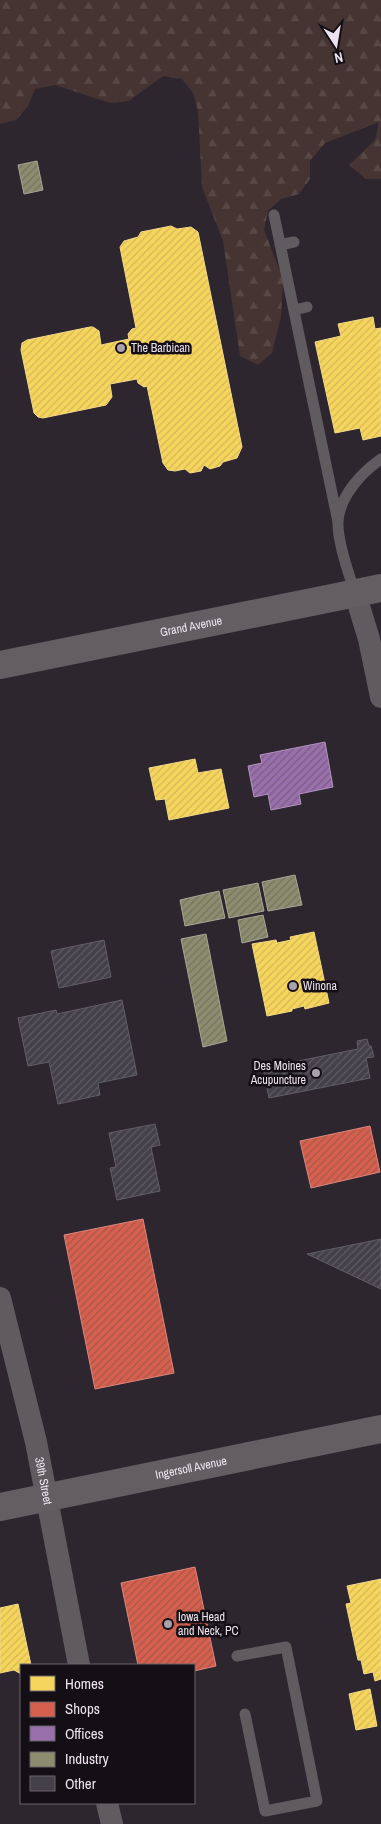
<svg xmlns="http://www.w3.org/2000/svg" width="381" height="1824" font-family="'Archivo Narrow',sans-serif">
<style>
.forest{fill:url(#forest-firs)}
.homes{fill:url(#homes-hatch);stroke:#f3d988}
.shops{fill:url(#shops-hatch);stroke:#dd877d}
.offices{fill:url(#offices-hatch);stroke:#b292bf}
.industry{fill:url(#industry-hatch);stroke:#a9a694}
.building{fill:url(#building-hatch);stroke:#615e66}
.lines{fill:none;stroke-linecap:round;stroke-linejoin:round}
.lane{stroke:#5f5b5e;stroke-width:11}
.street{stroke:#5f5b5e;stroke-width:22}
.secondary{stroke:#635e61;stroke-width:28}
.poi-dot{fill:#a9a1ab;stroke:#140e15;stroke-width:2}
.labels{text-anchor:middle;stroke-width:5;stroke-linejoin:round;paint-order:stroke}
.poi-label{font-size:12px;fill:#ece3ee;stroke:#140e15;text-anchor:start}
.street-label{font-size:12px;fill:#ece3ee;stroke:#140e15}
</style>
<defs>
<pattern id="forest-firs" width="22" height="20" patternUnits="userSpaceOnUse" patternTransform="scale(1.25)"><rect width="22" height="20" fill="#453432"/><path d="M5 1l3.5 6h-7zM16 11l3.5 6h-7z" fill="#574846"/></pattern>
<pattern id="homes-hatch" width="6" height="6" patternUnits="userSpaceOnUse" patternTransform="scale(1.25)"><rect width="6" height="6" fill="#f6d55c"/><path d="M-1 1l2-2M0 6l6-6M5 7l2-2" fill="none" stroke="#d3b858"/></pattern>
<pattern id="shops-hatch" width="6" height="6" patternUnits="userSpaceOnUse" patternTransform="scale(1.25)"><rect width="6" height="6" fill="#d6604d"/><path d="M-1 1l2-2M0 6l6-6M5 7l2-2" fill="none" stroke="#a4564b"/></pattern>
<pattern id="offices-hatch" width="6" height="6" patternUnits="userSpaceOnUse" patternTransform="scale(1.25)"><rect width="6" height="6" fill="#9970ab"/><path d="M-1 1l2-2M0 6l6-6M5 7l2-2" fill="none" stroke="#785e83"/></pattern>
<pattern id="industry-hatch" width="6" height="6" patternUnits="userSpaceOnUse" patternTransform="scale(1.25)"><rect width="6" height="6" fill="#8c8c6e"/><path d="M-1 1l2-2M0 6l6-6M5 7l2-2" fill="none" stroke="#747360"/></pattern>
<pattern id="building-hatch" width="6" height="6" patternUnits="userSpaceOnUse" patternTransform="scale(1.25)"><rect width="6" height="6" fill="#444049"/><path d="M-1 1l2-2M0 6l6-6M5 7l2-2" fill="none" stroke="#5f5b64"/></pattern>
</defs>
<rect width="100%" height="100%" fill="#2d262e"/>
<path class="forest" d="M0,0h381v179h-15l-17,-14 26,-25 4,-18 -54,21 -15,18v18l-11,15 -18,5 -13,12 -4,19 19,49 -2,38 -9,36 -14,12 -18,-9 -17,-115 -21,-54 -4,-76 -5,-18 -11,-14 -19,-3 -34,25 -19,2 -55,-18 -20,4 -7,17 -12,14 -16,4z"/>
<path class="homes" d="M171,226l6,3 14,-2 7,5 44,215 -5,11 -14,4 -3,4 -10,3 -6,-4 -3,6 -11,2 -5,-4 -10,2 -7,-1 -5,-7 -16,-77 -3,1 -6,-4 -1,-4 -27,5 2,13 -6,8 -63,13 -5,-1 -4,-4 -13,-63 1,-7 5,-3 63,-13h3l6,4 2,14 28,-6 -1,-5 4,-5 4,-1 -16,-81 4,-6 14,-4 3,-5z
M373,317l2,12 6,-1v108l-18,4 -3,-12 -25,5 -20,-91 26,-6 -3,-12z
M195,759l3,14 23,-4 8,39 -60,12 -4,-21 -9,1 -7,-32z
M314,932l15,71 -24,6 -1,-3 -12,3v2l-25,5 -15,-72 24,-4 1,3 14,-3 -1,-3z
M381,1579v100l-6,2 -2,-9 -9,2 -3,-14h-3l-12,-56 5,-1 -4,-17z
M18,1604l13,61h-10v12v-3l-7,-4 -14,3v-65z
M370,1689l7,37 -21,4 -7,-36z"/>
<path class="shops" d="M370,1126l10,46 -69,16 -11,-47z
M143,1219l31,154 -79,16 -31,-154z
M195,1567l21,99 -22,5v-6h-56l-17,-82z"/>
<path class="offices" d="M325,742l8,45 -34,7 2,10 -30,6 -3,-16 -14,3 -6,-31 14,-3 -2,-8z"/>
<path class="industry" d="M37,161l6,29 -19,4 -6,-29z
M295,875l7,30 -34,6 -6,-29z
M258,883l6,28 -35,7 -6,-28z
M219,891l6,27 -40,8 -5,-26z
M263,915l5,22 -26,6 -4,-23z
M206,934l21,107 -24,6 -22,-108z"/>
<path class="building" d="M104,940l7,37 -52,11 -8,-37z
M122,1000l15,75 -39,8 2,12 -42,9 -9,-42 -21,4 -10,-48 38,-8 1,4z
M367,1039l2,7h2l3,11 -8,1 4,20 -101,20 -6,-30 95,-19 -1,-8z
M155,1124l5,21 -9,2 9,44 -43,9 -7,-32 6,-1 -7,-34z
M381,1239v50l-74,-35z"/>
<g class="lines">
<path class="lane" d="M274,215l64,307
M280,245l14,-3
M294,310l13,-3
M355,593c-6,-19 -18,-52 -17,-72 2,-25 23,-48 43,-62
M237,1656l49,-9 31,154 -52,10 -20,-97"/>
<g class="street">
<path d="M355,593l14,46 12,58"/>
<path id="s1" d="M0,1298l36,144 43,223"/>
<path d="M107,1803l5,21"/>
</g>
<g class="secondary">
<path id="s2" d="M0,665l381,-77"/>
<path id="s3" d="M0,1507l381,-78"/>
</g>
</g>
<g class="poi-dot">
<circle cx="121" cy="348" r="5"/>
<circle cx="293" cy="986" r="5"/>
<circle cx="316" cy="1073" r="5"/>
<circle cx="168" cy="1624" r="5"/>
</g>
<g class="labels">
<g class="poi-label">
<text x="131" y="352">The Barbican</text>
<text x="303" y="990">Winona</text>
<text x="306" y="1070" text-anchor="end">Des Moines<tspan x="306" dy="14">Acupuncture</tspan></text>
<text x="178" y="1621">Iowa Head<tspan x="178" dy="14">and Neck, PC</tspan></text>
</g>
<g class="street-label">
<text dy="4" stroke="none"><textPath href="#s2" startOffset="195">Grand Avenue</textPath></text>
<text dy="4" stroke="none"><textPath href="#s3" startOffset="195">Ingersoll Avenue</textPath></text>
<text dy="4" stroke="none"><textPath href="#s1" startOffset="188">39th Street</textPath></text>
</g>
</g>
<rect x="20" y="1664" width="175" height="140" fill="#140e15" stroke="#6a636c"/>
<rect x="30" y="1676" width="25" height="15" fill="#f6d55c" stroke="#6a636c"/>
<text x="65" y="1689" font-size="15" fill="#ece3ee">Homes</text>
<rect x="30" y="1702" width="25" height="15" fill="#d6604d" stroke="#6a636c"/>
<text x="65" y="1714" font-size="15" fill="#ece3ee">Shops</text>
<rect x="30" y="1726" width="25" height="15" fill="#9970ab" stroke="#6a636c"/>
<text x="65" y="1739" font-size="15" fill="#ece3ee">Offices</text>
<rect x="30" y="1752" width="25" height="15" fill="#8c8c6e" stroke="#6a636c"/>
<text x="65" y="1764" font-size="15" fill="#ece3ee">Industry</text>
<rect x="30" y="1776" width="25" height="15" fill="#444049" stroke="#6a636c"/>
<text x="65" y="1789" font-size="15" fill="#ece3ee">Other</text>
<g transform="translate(336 45) rotate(168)" stroke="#140e15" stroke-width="4" paint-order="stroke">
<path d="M0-4L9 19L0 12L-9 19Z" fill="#ece3ee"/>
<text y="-8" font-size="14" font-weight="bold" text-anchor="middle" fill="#ece3ee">N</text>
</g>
</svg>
